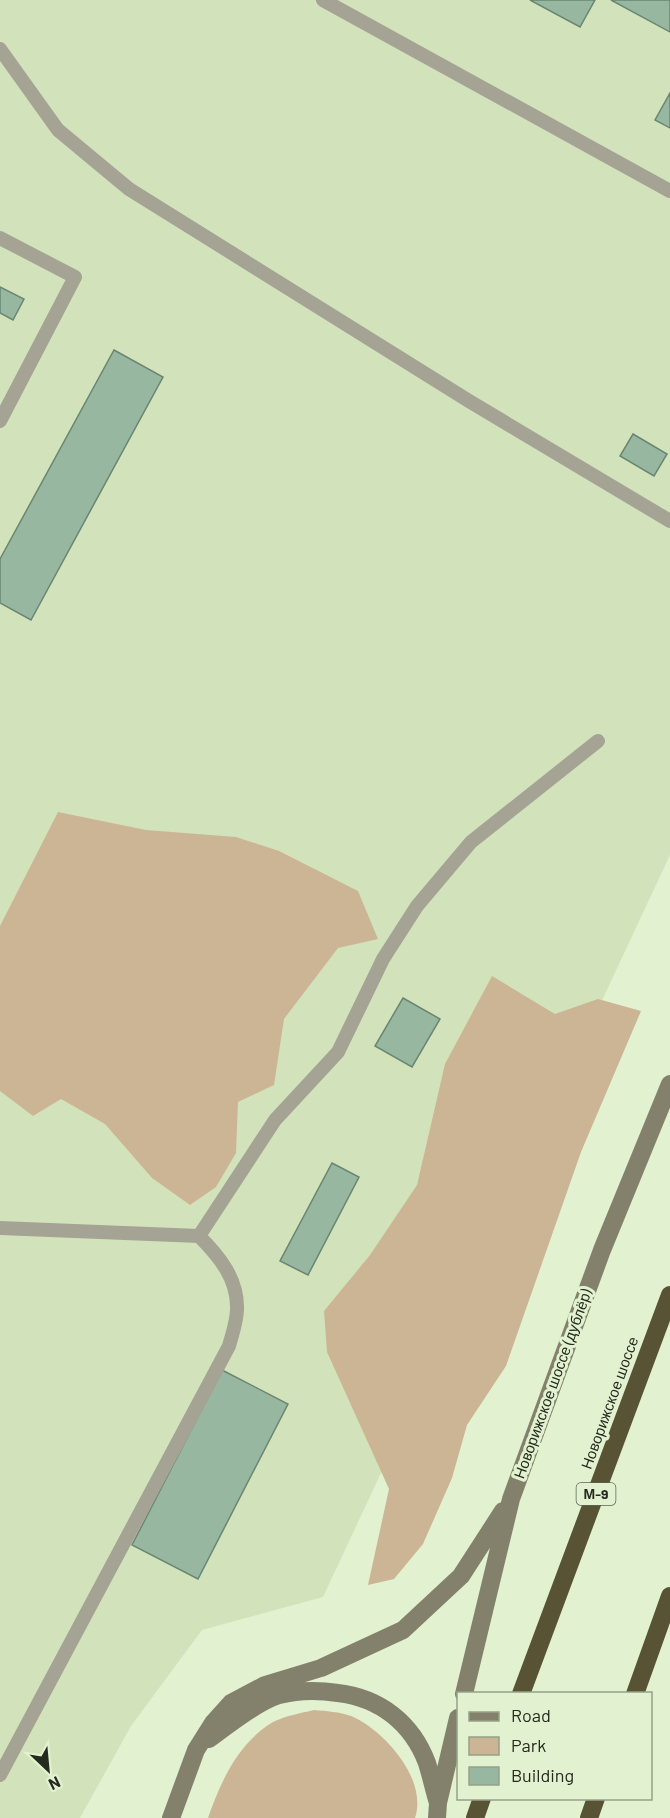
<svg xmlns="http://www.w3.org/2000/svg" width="670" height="1818" font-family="Barlow,sans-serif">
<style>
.built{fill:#d2e3bc}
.green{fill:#ccb595}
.building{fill:#98b7a0;stroke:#698670;stroke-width:1.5}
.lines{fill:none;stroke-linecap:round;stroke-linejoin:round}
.lane{stroke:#a5a394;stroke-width:14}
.secondary{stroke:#83816b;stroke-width:18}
.highway{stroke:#575334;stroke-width:18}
.labels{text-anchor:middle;stroke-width:6;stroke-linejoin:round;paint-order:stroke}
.shield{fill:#e2f1cf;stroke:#5e6653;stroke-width:1.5}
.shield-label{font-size:14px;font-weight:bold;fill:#252a1e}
.street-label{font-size:15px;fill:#252a1e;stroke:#e2f1cf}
</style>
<rect width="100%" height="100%" fill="#e2f1cf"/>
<path class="built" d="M0,0h670v855l-347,742 -121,33 -71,96 -51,92h-80z"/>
<path class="green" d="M58,812l88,18 90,7 43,14 79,40 20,48 -40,9 -54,71 -10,66 -36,17 -2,51 -20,34 -26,18 -38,-27 -47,-54 -44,-25 -28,17 -33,-25v-165z
M492,976l63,38 43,-15 43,12 -60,141 -75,214 -39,59 -15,53 -29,66 -29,35 -26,6 21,-96 -62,-137 -3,-41 46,-56 47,-70 28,-121z
M314,1710c12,1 26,2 37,6 33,14 77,63 64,102h-207c13,-37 30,-75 65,-96 12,-6 28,-9 41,-12z"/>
<path class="building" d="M530,0h65l-15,27z
M611,0h59v32z
M670,93v35l-15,-8z
M0,287l24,12 -11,21 -13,-7z
M114,350l49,27 -132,243 -31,-17v-44z
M633,434l34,20 -13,22 -34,-20z
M403,998l37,21 -28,48 -37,-21z
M332,1163l27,14 -51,98 -28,-14z
M222,1370l66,34 -90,175 -66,-34z"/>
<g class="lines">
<path class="lane" d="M323,0l347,191
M0,49l58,81 71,59 340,212 201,120
M0,238l75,39 -75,144
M0,1228l199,8c20,20 39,43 38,73 0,12 -5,26 -8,37l-229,429
M199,1236l76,-116 63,-68 45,-93 34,-53 54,-64 127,-101"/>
<path class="secondary" d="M464,1694l47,-195 91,-249 68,-166
M209,1739c18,-13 48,-37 70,-44 19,-5 40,-5 59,-2 42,5 74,30 89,70 4,13 7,27 11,40
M171,1818l25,-68 17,-27 18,-20 34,-18 56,-17 82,-38 58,-54 42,-65
M437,1818l1,-15 20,-85"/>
<path class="highway" d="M521,1694l149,-399
M635,1694l35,-98
M475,1818l7,-20
M589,1818l7,-20"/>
</g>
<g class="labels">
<rect class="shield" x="576.5" y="1483" width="39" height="22" rx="4.5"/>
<g class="shield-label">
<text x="596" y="1499">М-9</text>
</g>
<g class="street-label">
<text transform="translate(553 1384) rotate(-70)" y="5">Новорижское шоссе (дублёр)</text>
<text transform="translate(610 1403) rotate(-70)" y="5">Новорижское шоссе</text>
</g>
</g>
<rect x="457" y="1692" width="195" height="108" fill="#e2f1cf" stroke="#96a188" stroke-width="1.5"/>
<rect x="469" y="1712" width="30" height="9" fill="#83816b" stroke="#96a188" stroke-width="1.5"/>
<text x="511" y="1722" font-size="18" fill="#252a1e">Road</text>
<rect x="469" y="1737" width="30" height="18" fill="#ccb595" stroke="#96a188" stroke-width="1.5"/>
<text x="511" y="1752" font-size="18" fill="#252a1e">Park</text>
<rect x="469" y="1767" width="30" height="18" fill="#98b7a0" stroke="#96a188" stroke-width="1.5"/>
<text x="511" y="1782" font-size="18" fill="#252a1e">Building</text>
<g transform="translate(48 1770) rotate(154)" stroke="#e2f1cf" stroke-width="4.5" paint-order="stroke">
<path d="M0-4.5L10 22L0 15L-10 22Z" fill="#252a1e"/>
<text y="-9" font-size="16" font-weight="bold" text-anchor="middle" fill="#252a1e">N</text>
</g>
</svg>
